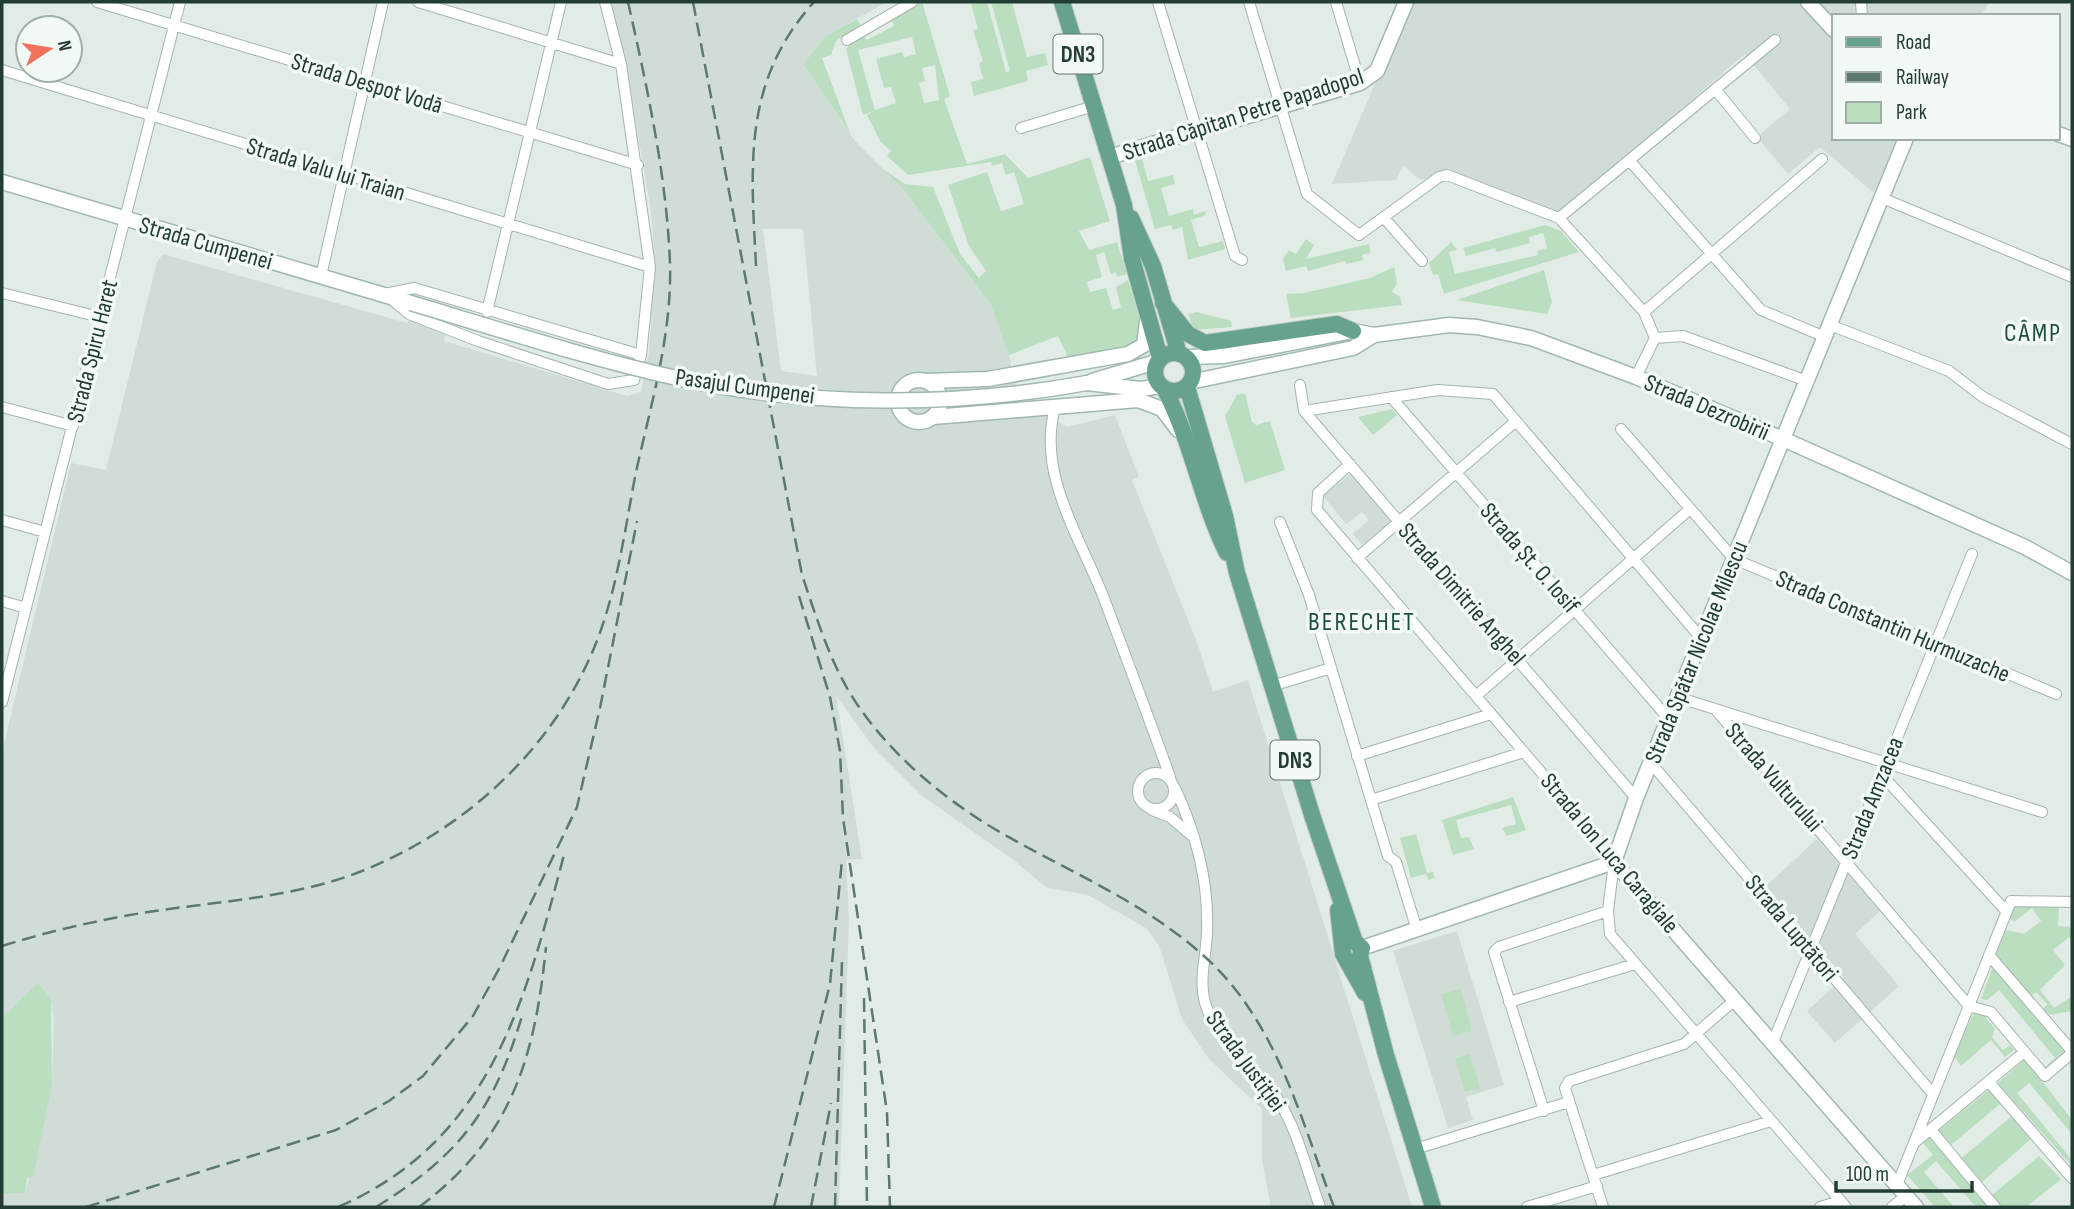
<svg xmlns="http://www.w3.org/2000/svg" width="2074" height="1209" font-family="'Sofia Sans Condensed',sans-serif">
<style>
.built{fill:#d0dcd6;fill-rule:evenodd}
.green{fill:#bbdec1;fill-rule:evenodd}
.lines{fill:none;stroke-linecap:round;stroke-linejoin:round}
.street-casing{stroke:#a5b4ae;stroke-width:12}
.secondary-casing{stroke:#a0b8ae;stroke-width:17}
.primary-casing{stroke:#c1c9c6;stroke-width:18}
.street{stroke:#fff;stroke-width:10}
.secondary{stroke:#fff;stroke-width:14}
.primary{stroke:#66a28d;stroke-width:16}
.rail{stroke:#5c796f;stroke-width:2.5;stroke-dasharray:14 7;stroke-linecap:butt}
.secondary-bridge-casing{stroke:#a0b8ae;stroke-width:17;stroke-linecap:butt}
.secondary-bridge{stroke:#fff;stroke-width:14}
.labels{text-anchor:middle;stroke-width:7;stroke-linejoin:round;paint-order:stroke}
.shield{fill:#f3f9f5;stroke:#61766e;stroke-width:2}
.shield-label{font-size:23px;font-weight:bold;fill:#223e34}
.street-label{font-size:24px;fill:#223e34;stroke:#f3f9f5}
.neighbourhood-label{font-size:26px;letter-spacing:2px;fill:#1e503f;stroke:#f3f9f5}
</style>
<rect width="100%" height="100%" fill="#e2ece7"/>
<path class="built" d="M611,2h276l-60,33 -24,29 52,77 48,48 88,116 13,31 20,78h19l24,13 48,-12 24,62 -7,3 66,165 15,47 35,-12 164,527h-141l-9,-47v-51l-53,-50 -27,-40 -23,-74 -13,-17 -58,-33 -41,-7 -36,-30 -89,-62 -48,-48 -38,-53 26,164 -16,1 3,59 -10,288h-837v-13l23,-1 27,-109 2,-64 -3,-20 -13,-18 -36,37v-267l69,-289 35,7 51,-208 6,-8 244,69 2,-4 36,16 -1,6 183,55 14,-4 8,-40 6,-88 -4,-53 -25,-145zM763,229h40l14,147 -36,-5z
M1410,2h580l-10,14h-146v122h63l-23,55 -54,-46 -32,27 -31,-37 33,-28 -45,-55 -190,164 -111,-39h-25l-16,-14 -7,15 -64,4z
M1352,473l39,48 -29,24 -9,-11 16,-14 -7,-8 -16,12 -23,-28z
M1817,839l63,72 -25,23 44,52 -64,57 -28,-32 37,-34 -79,-90z
M1457,931l47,154 -38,12 7,23 -25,8 -55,-177z"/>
<path class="green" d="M922,2l28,94 -6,3 23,65 38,-10 23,24 62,-21 20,64 -31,10 10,19 28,-8 10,32 -10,3 -1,-5 -5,2 -7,-22 -8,3 6,22 -15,5 3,10 16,-4 7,22 8,-2 -5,-21 12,-7 11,37 1,19 -9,10 -62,14 -11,-24 -49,19 -18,-50 -88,-116 -20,-20 22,15 28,3 27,67 19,24 7,-7 -17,-25 -21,-61 39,-13 14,39 23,-7 -10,-32 -8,3 -4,-12 -10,3 -1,-4 -83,13 -21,-19 4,-5 -11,-10 -13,-26 8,-5 -12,5 -17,-66 6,-8 12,-5 3,4 27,-14 -3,-7zM912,37l4,17 -12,3 -2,-5 -26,7 8,29 7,-1 5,16 -21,7 -17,-60zM935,65l4,35 -15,3 -5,-20 6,-2 -3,-13z
M987,2l19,70 4,-1 -19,-69h21l15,55 18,-4 3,12 -22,6 2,10 -54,15 -3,-14 12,-3 -4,-16 4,-2 -10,-31 5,-1 -7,-25z
M857,19l4,7 -25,15 -5,14 -9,3 28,75 -47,-69 24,-29z
M1169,147l1,3 -28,8 6,23 25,-6 2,9 -14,4 8,28 24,-7 1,6 11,-4 1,4 -15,5 8,27 24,-6 2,8 -37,11 -6,-33 -9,3 -2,-5 -16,4 -21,-72z
M1545,225l16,6 18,21 -135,42 -6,-20 -5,1 -4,-12 22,-21 6,8 -8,2 6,22 83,-19 -1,-4 10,-3 -4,-15 -14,4 1,6 -33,9 -2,-4 -29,8 -3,-8z
M1306,239l8,6 -8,14 63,-15 2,9 -9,2 1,5 -17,4 -1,-3 -37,10 -2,-5 -20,5 -3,-12 6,-9 7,4z
M1394,267l3,16 -5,9 8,5 2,8 -111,13 -5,-24 18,-1 66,-15z
M1544,270l8,32 -5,12 -90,-14z
M1197,312l34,9 1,6 -38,3 -6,-16z
M1245,393l7,29 4,3 14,-4 15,49 -40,13 -20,-67 12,-21z
M1392,409l5,6 -24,20 -15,-18z
M1513,797l13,33 -19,6 -5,-8 14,-4 -5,-19 -55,15 5,18 8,-1 5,12 -21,6 -11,-35z
M1416,834l11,39 6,-1 2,6 -7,2 -2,-6 -15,4 -11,-40z
M2019,902l40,5 -1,19 14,1v15l-3,-5 -16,13 12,15 -25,25 14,18 18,-12v15l-22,4 -7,-6 4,-5 -11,-12 -4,3 -37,-39 11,-26 18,4 17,-13 -9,-13 -18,14 -7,-6z
M1992,969h6l70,84 -21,19 -3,-4 11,-10 -56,-68 -12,10 -6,-1z
M38,982l13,18 1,84 -19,93 -6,1 -2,15 -23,1v-175z
M1461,989l11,42 -19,5 -12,-42z
M1975,1011l8,3 12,15 -3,8 11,13 7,-5 4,5 -9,7 -14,-17 -30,26 -8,-11z
M1470,1054l10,34 -15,4 -10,-33z
M2025,1059l47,61v14l-43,-51 -12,10 55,67 -2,4 -72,-81z
M1989,1090l12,13 -51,43 10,13 52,-43 20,22 -51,45 11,12 47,-39 22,23 -35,28h-50l-40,-46 -12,11 30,35h-19l-28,-32 26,-20 -10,-12z"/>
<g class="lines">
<defs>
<path id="street" d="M97,2l541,163
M418,2l203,62
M605,2l16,62 29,203 -9,88 -7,25 -26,4 -130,-43 -69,-27 -24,-20 29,-6 227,67
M1158,2l77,254 7,4
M1249,2l58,192 52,41 80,-58 8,-2 112,43 85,94 11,26
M1336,2l24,81
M1861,2l1,14
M847,40l65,-38
M2,70l648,197
M1715,89l40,49
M1021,128l73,-22
M1629,160l132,150 64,27
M1882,198l190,79
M1384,218l38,43
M1559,218l216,-178
M321,276l62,-274
M2,293l98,24
M487,312l74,-310
M1644,312l178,-153
M1830,325l119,46 34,26 89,47
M1655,338l28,-2 124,45
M1636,377l19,-39
M1300,385l4,26 332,387
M1391,397l277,321
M2,407l71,19
M1055,408c-19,67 28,134 50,193 22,59 44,117 65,176
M1304,411l134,-21 55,4 208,244
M1621,429l113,130 322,135
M1350,464l-32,29 -1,17 282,330 15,22 -6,49 2,23 236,273
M2,520l43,12
M1280,522l29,73 79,261 8,6 21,68
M1357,558l159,-137
M2,601l24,7
M1272,686l59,-18
M1476,696l214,-187
M1677,697l365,115
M2,702l178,-700
M1715,709l254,297 22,6 54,64 27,-23
M1357,756l134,-42
M1650,762l283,332
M1138 791a18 18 0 1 1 36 0a18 18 0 1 1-36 0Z
M1882,775l124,136
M1175,788c21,45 34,95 32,145 -1,25 -9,48 -1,73 12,37 51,61 71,92 21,32 30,74 43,109
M1371,800l153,-48
M1152,810l18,7 21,18
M1989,955l83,96
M1509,1002l126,-38
M1773,1042l199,-488
M1989,1082l83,96
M1544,1111l-50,-159 5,-5 109,-36
M1931,1130l64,77
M1914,1143l110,-91
M1415,1149l154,-47
M1593,1175l178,-54
M1897,1185l114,-284 61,1
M1527,1207l70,-21
M1603,1207l-38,-119 4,-7 115,-37 52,-45
M1820,1207l20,-6
M1892,1207l14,-11"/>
<path id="secondary" d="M1808,2l26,28
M2058,134l14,5
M1109,157l251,-74 17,-12 29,-69
M2,182l409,121
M1185,357l39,-1 129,-25 21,4 75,-10 28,2 54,11 105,39 147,62 242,108 47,26
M898 401a21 21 0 1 1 42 0a21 21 0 1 1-42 0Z
M926,381l62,-2 140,-25 16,-9 3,-23
M1092,381l64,-19
M1190,382l163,-34 21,-13
M1087,383l54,6 19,-3
M933,417l205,-17 24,9 16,21
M1614,862l302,345
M1362,948l252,-86 22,-64 270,-660"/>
<path id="primary" d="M1062,2l62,203 8,54 28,99
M1131,218l22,48 26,88
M1163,303l25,31 17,9 132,-19 16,7
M1155 372a19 19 0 1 1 38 0a19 19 0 1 1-38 0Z
M1187,387l38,129 12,57 76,245 42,124
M1165,390c27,52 36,111 62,163
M1338,910l5,44 22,39
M1355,942l7,6 -2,8 26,99 47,152"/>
</defs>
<use href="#street" class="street-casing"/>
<use href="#secondary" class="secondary-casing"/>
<use href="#primary" class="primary-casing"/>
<use href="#street" class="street"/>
<use href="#secondary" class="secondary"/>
<use href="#primary" class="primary"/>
<path class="rail" d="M693,2l109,573c13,38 25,78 45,113 35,61 98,113 158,147 67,38 140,68 199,121 73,65 97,164 130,251
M756,266c-5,-100 -14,-184 58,-264
M799,596l31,101 10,54 3,67 44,294 3,95
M2,946c48,-15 96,-26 146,-34 71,-11 146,-14 214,-41 105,-42 195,-125 236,-233 20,-53 27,-110 38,-166 15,-68 36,-137 34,-208 -3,-87 -23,-177 -42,-262
M864,998l3,209
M86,1207l250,-77 53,-29 34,-25 50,-60 27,-49 77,-160 23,-99 37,-187
M338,1207c153,-66 188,-208 227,-356
M376,1207c84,-52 118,-97 146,-191
M419,1207c92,-68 116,-149 127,-260
M774,1207l56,-223 12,-124
M811,1207l20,-104
M835,1207l7,-247"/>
<defs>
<path id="secondary-bridge" d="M411,303c90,27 179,56 270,76 132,28 274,28 406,4"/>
</defs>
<use href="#secondary-bridge" class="secondary-bridge-casing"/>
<use href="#secondary-bridge" class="secondary-bridge"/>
</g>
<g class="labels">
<g class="shield">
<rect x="1053.5" y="34.5" width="49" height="39" rx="5"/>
<rect x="1270.5" y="740.5" width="49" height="39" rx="5"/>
</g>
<g class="shield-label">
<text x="1078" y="62">DN3</text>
<text x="1295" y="768">DN3</text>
</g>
<g class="street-label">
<text transform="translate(367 83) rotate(17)" y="8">Strada Despot Vodă</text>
<text transform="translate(1243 114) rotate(-18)" y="8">Strada Căpitan Petre Papadopol</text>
<text transform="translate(326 169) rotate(17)" y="8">Strada Valu lui Traian</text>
<text transform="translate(206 243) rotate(16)" y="8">Strada Cumpenei</text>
<text transform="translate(92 351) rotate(-76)" y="8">Strada Spiru Haret</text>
<text transform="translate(745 386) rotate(8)" y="8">Pasajul Cumpenei</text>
<text transform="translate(1707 407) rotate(23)" y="8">Strada Dezrobirii</text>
<text transform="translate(1530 558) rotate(49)" y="8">Strada Șt. O. Iosif</text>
<text transform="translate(1462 594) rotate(49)" y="8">Strada Dimitrie Anghel</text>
<text transform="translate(1893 626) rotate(23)" y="8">Strada Constantin Hurmuzache</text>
<text transform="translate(1696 652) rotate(-68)" y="8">Strada Spătar Nicolae Milescu</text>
<text transform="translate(1774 777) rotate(49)" y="8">Strada Vulturului</text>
<text transform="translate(1872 798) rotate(-68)" y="8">Strada Amzacea</text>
<text transform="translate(1610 853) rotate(50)" y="8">Strada Ion Luca Caragiale</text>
<text transform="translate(1792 928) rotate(50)" y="8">Strada Luptători</text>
<text transform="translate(1246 1061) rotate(54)" y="8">Strada Justiției</text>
</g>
<g class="neighbourhood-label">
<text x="2033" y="341">CÂMP</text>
<text x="1362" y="630">BERECHET</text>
</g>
</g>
<rect width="2074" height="1209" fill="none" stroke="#223e34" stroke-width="7"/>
<rect x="1832" y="14" width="228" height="126" fill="#f3f9f5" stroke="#9faea8" stroke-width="2"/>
<rect x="1846" y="37" width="35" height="10" fill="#66a28d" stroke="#9faea8" stroke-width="2"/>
<text x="1896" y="49" font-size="21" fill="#223e34">Road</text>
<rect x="1846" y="72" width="35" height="10" fill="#5c796f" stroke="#9faea8" stroke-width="2"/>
<text x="1896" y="84" font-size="21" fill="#223e34">Railway</text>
<rect x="1846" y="102" width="35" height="21" fill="#bbdec1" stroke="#9faea8" stroke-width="2"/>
<text x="1896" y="119" font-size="21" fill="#223e34">Park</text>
<g transform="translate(49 49) rotate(78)"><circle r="33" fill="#f3f9f5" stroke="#9faea8" stroke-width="2"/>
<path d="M0-5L12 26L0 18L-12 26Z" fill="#f3715a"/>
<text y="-10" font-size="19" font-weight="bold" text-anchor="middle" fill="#223e34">N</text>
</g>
<path d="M1836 1181v10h136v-10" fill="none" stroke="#223e34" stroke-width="3.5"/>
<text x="1846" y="1181" font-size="21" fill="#223e34" stroke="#f3f9f5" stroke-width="5" paint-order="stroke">100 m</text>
</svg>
